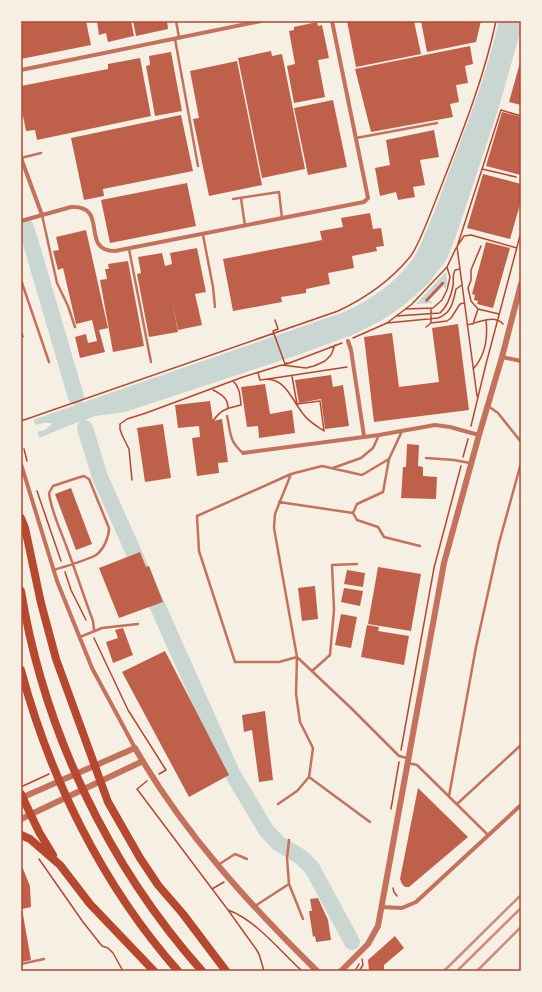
<svg xmlns="http://www.w3.org/2000/svg" width="542" height="992" font-family="Rubik,sans-serif">
<style>
.water{fill:#c9d6d2}
.pier{fill:#f6efe4}
.lines{fill:none;stroke-linecap:round;stroke-linejoin:round}
.river{stroke:#c9d6d2;stroke-width:16}
.building{fill:#bf614a}
.path{stroke:#b5482f;stroke-width:1.5}
.service{stroke:#c5725c;stroke-width:2.5}
.minor{stroke:#c5725c;stroke-width:4}
.tertiary{stroke:#c5725c;stroke-width:6}
.trunk{stroke:#b5482f;stroke-width:8}
.rail{stroke:#cf8b77;stroke-width:2.5}
.neatline{fill:none;stroke:#b5482f;stroke-width:1.5}
</style>
<rect width="100%" height="100%" fill="#f6efe4"/>
<path class="water" d="M499,21h22v8l-22,78 -42,126 -10,26 -19,25 -25,22 -21,14 -27,14 -60,22 -170,56 -30,4 -32,12 -24,10 -2,-6 8,-2 7,-6 -1,-1h-8l-22,6v-5l323,-112c27,-12 51,-29 69,-53 3,-5 6,-11 8,-16 9,-20 17,-40 24,-60 20,-53 41,-106 54,-162z
M446,272l1,9 -1,8 -3,-3 -14,14 4,3 -17,1z"/>
<path class="pier" d="M33,418l3,9 -15,4v-9z
M37,430l3,10 -19,6v-11z"/>
<g class="lines">
<path class="river" d="M25,226l5,14 46,157
M85,428l15,49 132,296 34,57 12,13 23,14 11,11 40,74"/>
</g>
<path class="building" d="M21,21h65l5,24 -70,14z
M97,21h34l3,15 -26,6 -2,-9 -7,2z
M133,21h34l1,8 -32,7z
M347,21h67l7,33 -65,13z
M421,21h60l-5,21 -49,10z
M317,22l1,4 4,-1 7,33 -11,2 7,37 -31,6 -7,-37 8,-2 -6,-33 5,-1v-3z
M470,46l3,18 -8,2 3,17 -12,2 3,17 -9,2 3,13 -82,15 -16,-63z
M271,51l1,5 10,-2 23,115 -43,9 -24,-120z
M171,52l11,59 -27,5 -9,-50 4,-1 -1,-9z
M140,58l11,58 -114,24 -2,-10 -9,1 -5,-25v-20l87,-17v-5z
M521,59v46l-12,-3z
M237,61l25,124 -53,11 -16,-77 6,-1 -9,-47z
M333,100l14,67 -39,8 -14,-67z
M502,112l19,5v58l-35,-9z
M181,115l12,56 -90,18 1,7 -20,4 -13,-62z
M434,130l5,27 -19,3 5,25 -12,2 2,10 -17,3 -2,-8 -16,4 -5,-28 15,-3 -4,-25z
M483,174l38,10v17l-11,38 -43,-11z
M187,183l9,43 -86,17 -9,-43z
M370,213l3,16 8,-1 3,18 -8,1 1,4 -25,5 2,12 -26,5 2,11 -24,5v4l-25,4 1,5 -49,9 -10,-52 99,-19 -2,-9 23,-4 -2,-9z
M86,230l22,98 -9,2 6,22 -25,6 -5,-21 11,-3 2,9 9,-2 -5,-21 -16,4 -13,-56 -5,2 -5,-19 6,-1 -3,-13z
M486,242l24,6 -17,60 -16,-4 1,-3 -4,-1 1,-5 -3,-1z
M197,248l9,44 -11,2 7,31 -24,5 -6,-29 6,31 -29,5 -12,-63 4,-1 -3,-16 24,-4 3,13 7,-2 -2,-11z
M128,261l16,85 -31,6 -13,-72 7,-1 -2,-10h4l-1,-5z
M442,282h2v2l-17,18h-1l-1,-2z
M458,324l11,86 -95,12 -10,-85 28,-4 7,54 40,-5 -7,-54z
M21,328l3,9 -3,1z
M331,375l2,12 10,-2 6,41 -24,3 -4,-30 -22,4 -4,-23z
M265,384l5,30 22,-4 3,23 -36,5 -1,-12 -11,1 -6,-40z
M210,401l3,20 9,-2 6,43 -10,1 1,10 -22,3 -5,-38 8,-1 -1,-11 -21,2 -3,-23z
M163,424l8,54 -26,4 -8,-54z
M407,444l12,1 -1,21 5,1v9l14,1 -1,22 -35,-1 2,-31h3z
M71,488l21,56 -16,6 -21,-56z
M140,552l6,15 3,-1 14,36 -44,16 -20,-50z
M378,567l43,7 -10,57 -43,-7z
M347,570l18,3 -2,14 -19,-3z
M315,586l3,33 -16,2 -4,-33z
M344,588l19,3 -3,15 -19,-4z
M341,614l16,3 -6,31 -16,-3z
M367,625l12,2 -1,4 31,5 -5,29 -43,-8z
M123,628l10,27 -20,8 -7,-21 12,-4 -3,-8z
M165,651l64,124 -40,22 -67,-125z
M265,711l8,69 -14,2 -7,-52 -8,2 -2,-17z
M418,788l50,49 -59,50h-4l-3,-3 -2,-5z
M21,864l9,22 1,21 -9,2 9,51 -10,2z
M318,898l10,22 3,20 -15,2 -1,-6 -2,1 -4,-26h3l-2,-12z
M395,936l9,12 -20,17v6h-15l-1,-11z"/>
<g class="lines">
<path class="path" d="M482,169l34,8
M458,245l6,-9 7,-1 46,13
M481,246l-10,24v10l-3,8 3,13 7,8 21,5
M406,309l27,-1 9,-8 5,-10 3,-13 -3,-10
M396,316l44,-3c8,-7 11,-17 13,-27 1,-7 -1,-10 2,-16l5,-1
M275,320l3,9 -5,2 12,33 2,-1
M387,323l51,-5c14,-5 15,-16 18,-29l6,-4
M431,323v-15
M473,324l5,-15
M467,325c10,-2 27,-11 36,-1
M426,327l5,-4 16,-2 4,-3 9,-14 4,-1
M353,338l34,-15 25,-19 35,-37 9,-19
M284,365l58,-22
M473,369c13,-14 15,-31 13,-49
M258,373l2,7c26,-5 31,20 44,35 5,7 13,11 20,16
M292,376l5,28 23,-3 4,30
M268,379l79,-12
M213,390c8,4 15,8 15,18
M477,396l-20,-149 44,-137 20,6
M21,421l317,-110c28,-13 52,-30 72,-54 9,-12 19,-40 25,-55 23,-59 48,-119 61,-181
M213,421c8,-12 15,-13 28,-16 -1,-9 -1,-18 -8,-24
M471,426l15,-62 35,-132
M24,449l3,12
M463,457l5,-18
M132,480l-3,-31 -7,-14 -2,-6v-5l7,-5 19,-6 97,-36 39,-12 24,3 8,-2 11,-5 6,-6 4,-10
M37,491l24,70
M65,572l6,18 15,30
M94,638l34,72 38,60 -7,4
M401,750l33,-182 27,-102
M147,781l-10,8 91,121c28,10 52,41 74,61
M23,786l26,-12
M391,809l8,-47
M39,859l44,63 19,24 6,2 5,5 10,18
M393,888l1,4 3,4
M212,889l12,-7
M228,910l28,39 3,5 5,17
M355,971l4,-7
M359,971l4,-6 -1,-6"/>
<path class="service" d="M176,21l3,16
M175,39l23,127
M356,138l81,-15
M21,158l20,-5
M241,198l4,28
M233,199l46,-7 3,26
M42,215l15,68 11,23 7,21
M203,235l10,52 2,20
M129,249l22,113
M21,280l28,82
M488,406l10,7 23,29
M227,416c4,18 2,25 16,37
M402,431l-13,28 -6,33 -26,12 -4,9 4,7 21,7 6,10 36,9
M426,458l28,2 16,3
M333,468l28,-10 12,-10 6,-13
M291,474l-16,40 -1,14 23,129 54,51 48,48 8,2
M279,502l74,11
M54,570c9,-3 34,-10 42,-15 8,-6 13,-18 13,-27l-20,-49 -5,-3 -7,2 -24,8 -4,7c2,18 12,38 18,55 9,24 17,49 26,73l1,9
M80,637l22,-9 36,-4
M312,671l18,-16 4,-45 -2,-45 25,-1
M408,763l9,2 71,70
M309,777l61,45
M449,796l27,-149 23,-104 22,-80
M278,804l19,-13 12,-14 4,-29 -13,-26 -4,-28 1,-37 -18,5h-44l-36,-111 -2,-35 94,-42 31,-8 40,9 27,-16
M457,804l64,-59
M289,840l-2,18 2,26
M218,865l17,-11 12,5
M255,906l34,-22 14,35
M21,964l23,-5"/>
<path class="minor" d="M21,70l240,-49
M21,158l21,57
M21,221l50,-14c39,-2 8,44 44,44l249,-49 4,-4 -36,-177
M348,341l3,9 13,86
M502,357l19,4
M243,453l136,-18 56,-10 15,2 29,8
M21,464l36,117 35,87 43,80
M381,907l21,1 14,-6 105,-97"/>
<path class="tertiary" d="M21,798l114,-50c48,84 113,155 182,223
M21,819l122,-58
M341,971l27,-27 10,-18 66,-363 35,-128 23,-78 19,-73"/>
<path class="trunk" d="M21,518l4,10 16,75 15,56 52,143 32,56 18,27 25,29 43,57
M21,591c23,140 87,274 181,380
M21,670c29,109 82,216 157,301
M21,794l18,38 14,23
M21,835l9,4 30,26 30,39 64,67"/>
<path class="rail" d="M444,971l77,-76
M457,971l64,-63
M477,971l44,-44"/>
</g>
<rect width="542" height="992" fill="none" stroke="#f6efe4" stroke-width="44"/>
<rect x="22" y="22" width="498" height="948" class="neatline"/>
</svg>
